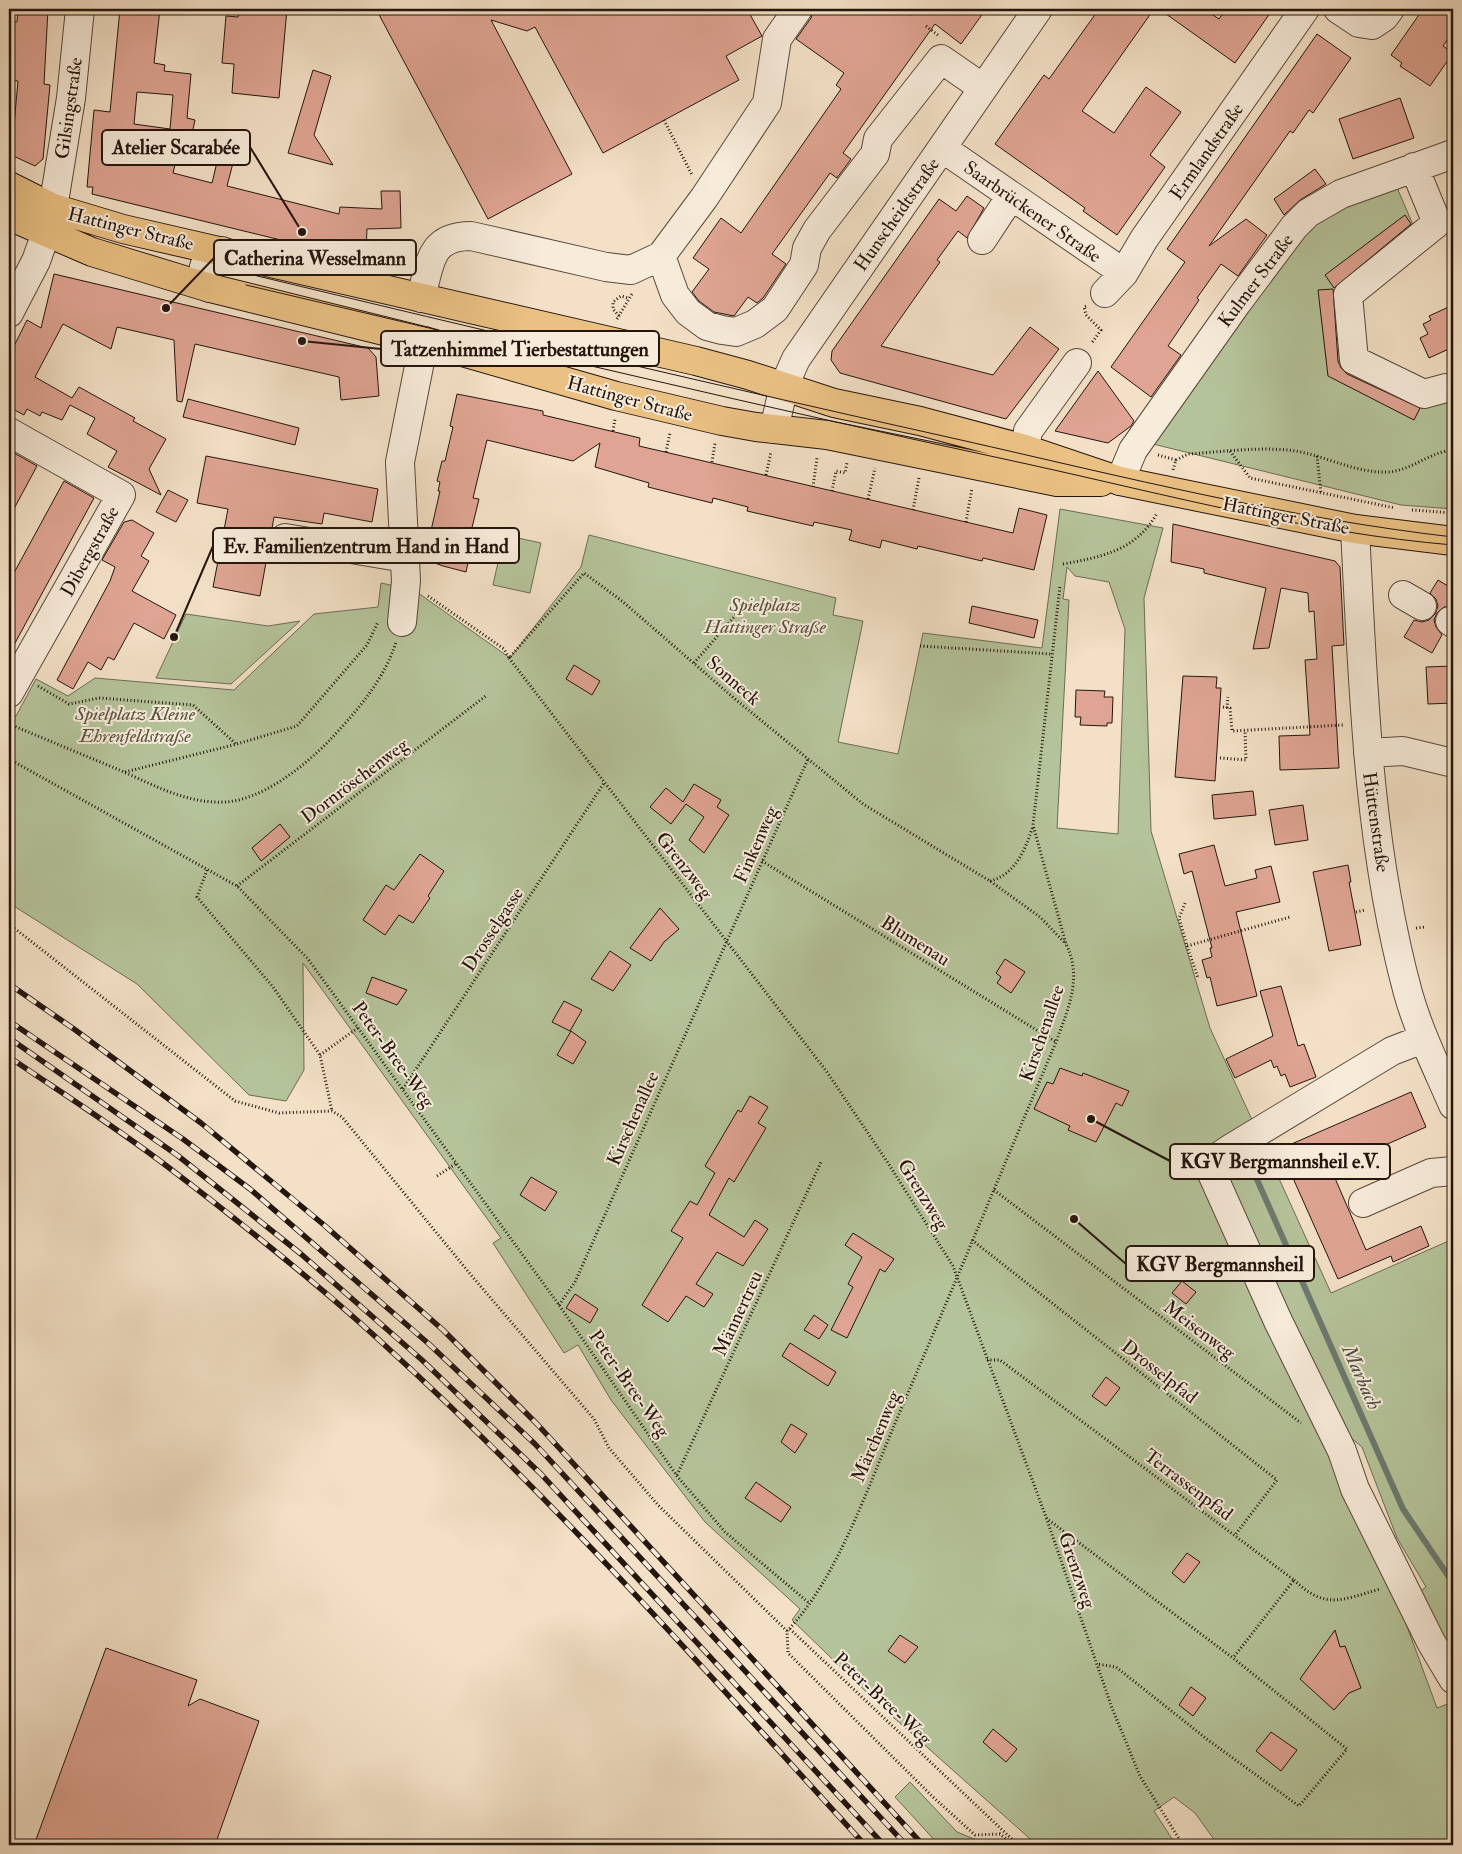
<svg xmlns="http://www.w3.org/2000/svg" width="1462" height="1854" font-family="'IM FELL Double Pica',serif">
<style>
.green{fill:#b5c39a;stroke:#6c6c54;fill-rule:evenodd}
.lines{fill:none;stroke-linecap:round;stroke-linejoin:round}
.stream{stroke:#6c7a6f;stroke-width:6}
.building{fill:#dfa493;stroke:#24150d;fill-rule:evenodd}
.minor-casing{stroke:#58483b;stroke-width:30}
.major-casing{stroke:#24150d;stroke-width:30}
.path{stroke:#24150d;stroke-width:3;stroke-dasharray:1 2.5;stroke-linecap:butt}
.minor{stroke:#f7ebda;stroke-width:28}
.major{stroke:#eac083;stroke-width:28}
.tram{stroke:#24150d;stroke-width:1}
.rail-casing{stroke:#24150d;stroke-width:5.5}
.rail{stroke:#f7ebda;stroke-width:4;stroke-dasharray:11;stroke-linecap:butt}
.labels{text-anchor:middle;stroke-width:4;stroke-linejoin:round;paint-order:stroke}
.street-label{font-size:19px;fill:#24150d;stroke:#f7ebda}
.park-label{font-size:19px;font-style:italic;fill:#57523e;stroke:#f7ebda}
.water-label{font-size:20px;font-style:italic;fill:#4e5046;stroke:#f7ebda}
.leader{fill:none;stroke:#24150d;stroke-width:2}
.callout-dot{fill:#24150d;stroke:#f7ebda;stroke-width:2}
.callout{fill:#f7ebda;stroke:#24150d;stroke-width:2}
.callout-label{font-size:20px;text-anchor:middle;font-weight:bold;fill:#24150d}
</style>
<rect width="100%" height="100%" fill="#f3e0c6"/>
<filter id="stains"><feTurbulence type="fractalNoise" baseFrequency=".004" numOctaves="4"/><feColorMatrix values="0 0 0 0 .2 0 0 0 0 .09 0 0 0 0 .02 0 0 0 .5 -.17"/></filter>
<radialGradient id="worn" r=".72"><stop offset=".6" stop-color="#630" stop-opacity="0"/><stop offset="1" stop-color="#630" stop-opacity=".3"/></radialGradient>
<path class="green" d="M1395,183l19,44 -79,62 9,77 109,31v112l-52,-4 -248,-61 103,-152 65,-77z
M1060,509l103,19 -19,70 7,233 59,197 43,94 -23,10 -17,15 167,406 57,155 16,-6v143h-235l-23,-32 -21,-16 -20,14 22,34h-112l-12,-4 -9,4h-6l-154,-137 -91,-88 8,-11 -95,-87 -94,-122 -33,-55 -14,8 -71,-110 8,-5 -198,-275 1,107 -18,31 -37,-6 -112,-111 -128,-81v-182l7,-5 20,-37 32,17 27,-18 139,12 80,-76 64,-7 3,-24 33,7 96,68 71,-91 8,-32 247,63 -3,17 30,6 -25,121 60,12 25,-121 119,15zM1067,567l8,9 34,6 16,47 -7,205 -61,-6 12,-228 -6,-1z
M504,535l37,8 -11,50 -37,-8z
M186,614l82,12 32,-5 -69,63 -75,-6z
M1261,1139l70,154 122,-54v422l-35,-68 8,-6 -29,-49 -35,-91 -23,-19 -115,-261z
M910,1782l47,50 32,13h-50l-44,-48z"/>
<g class="lines">
<path class="stream" d="M1255,1175l148,334 50,74"/>
</g>
<path class="building" d="M18,9h30l-4,75 6,1 -7,74 -8,7 -26,-12v-32l5,3 4,-44 -9,-1 2,-23h-2v-36l8,1z
M120,9h40l-6,54 11,2 -1,6 27,3 -4,44 8,2 -5,23 -9,-3 -8,33 39,10 11,-46 16,3 -12,46 112,28 1,-7 42,2 -1,-18h19l1,37 -34,1 -1,23 -36,-2v2l-238,-58 1,-7h-6l7,-77 16,2zM137,92l36,3 -3,34 -36,-5z
M239,9h48l-8,89 -47,-5 2,-29 -12,-1 4,-47 12,1z
M376,9h371l15,27 -36,20 13,24 -136,73 -68,-126 -8,4 -36,-11 81,154 -84,45z
M813,9h173l-25,35 -26,-20 -92,129 8,6 -14,19 -7,-5 -58,81 14,10 -23,34 -6,5 -9,-6 -14,19 -20,-4 -15,-11 -7,-9 17,-23 -16,-11 28,-40 20,15 100,-144 -5,-4 8,-12 -48,-34 15,-21z
M1099,9h55l-72,102 32,22 32,-46 35,25 -31,43 15,12 -48,68 -34,-24 2,-3 -90,-64 49,-69 5,4z
M1159,9h45l15,10 7,-10h47l-38,54z
M1423,9h30v22l-10,15 10,7 -23,33 -30,-20 2,-3 -11,-8z
M1317,34l34,24 -38,55 -4,-3 -16,23 -3,-2 -81,115 37,-27 21,16 -29,41 -17,-12 -24,34 2,2 -31,46 13,9 -30,42 -40,-30 74,-105 -18,-13z
M313,70l18,6 -17,59 19,30 -45,-12z
M1400,98l14,40 -61,21 -14,-40z
M1315,169l11,15 -26,16 -16,15 -10,-16z
M967,196l17,12 -17,30 -9,-7 -21,29 3,2 -59,84 112,29 37,-48 29,22 -53,70 -166,-46 -9,-13 1,-9 107,-152 17,12z
M1405,215l6,9 -77,64 -9,-13z
M54,274l314,74 8,9 3,39 -38,4 -2,-23 -144,-33 -13,58 -5,-1 -3,-61 -57,-13 -6,22 -48,-25 -28,53 37,21 7,-11 56,31 -2,3 33,18 -17,30 12,26 -53,-28 9,-16 -30,-17 8,-16 -25,-13 -8,15 -20,-8 -2,4 -13,-7 -3,6 -15,-8v-51l18,-36 14,8z
M1333,289l5,72 3,7 6,6 73,34 -6,12 -86,-44 -10,-86z
M1453,305v42l-24,11 -9,-20 8,-4 -5,-10 8,-4 -2,-4z
M1098,371l36,50 -3,5 -23,17 -53,-12z
M457,394l86,17v4l97,23 -1,8 374,87 6,-25 28,7 -13,55 -51,-12 -1,3 -64,-15 -1,3 -35,-9 -2,8 -31,-8 3,-10 -38,-8 -1,4 -66,-15 1,-4 -35,-9 -1,5 -64,-16 1,-4 -54,-16 5,-24 -27,18 -86,-21 -14,58 6,1 -13,53 4,1 -4,19 -23,-6 -11,-4 4,-15 -6,-1 2,-10 -2,-1 10,-44h-2l2,-9 -3,-1 5,-20h3l8,-34 -3,-1z
M188,399l111,29 -4,17 -112,-28z
M9,450l28,16 -28,52z
M206,456l172,33 -6,33 -48,-9 -2,11 -48,-7 -14,79 -47,-9 15,-78 -31,-6z
M64,481l30,17 -85,156v-72z
M168,490l20,10 -12,22 -20,-10z
M132,520l22,13 -13,23 8,5 -17,30 44,24 -12,24 -30,-16 -20,37 -6,-3 -7,13 -13,-8 -15,27 -16,-9 53,-99 5,-14 -13,-7 22,-38z
M1173,524l162,37 5,6 4,78 -12,1 7,122 -59,2 -1,-34 31,-1 -5,-75 12,-1 -3,-48 -5,1 -1,-19 -27,-5 -12,60 -16,1 13,-61 -62,-15v-4l-33,-7z
M1438,580l15,9v17l-9,1 -7,6 -3,7 2,7 6,8 -10,18 -28,-16 10,-17 8,2 7,-2 6,-6 3,-8 -2,-7 -6,-6z
M972,606l66,14 -4,18 -65,-15z
M574,665l26,16 -8,14 -26,-16z
M1453,666v37l-25,1 -2,-37z
M1183,676l34,1 -1,11h5l-6,93 -40,-4z
M1076,690l29,1 -1,6h9l-1,26h-5v3l-27,-1 1,-8h-6z
M694,784l27,16 -4,7 12,8 -25,38 -15,-13 15,-23 -18,-13 -15,20 -21,-17 16,-19 17,14z
M1253,791l3,24 -42,4 -2,-24z
M1303,805l5,35 -33,5 -6,-35z
M280,824l10,13 -29,24 -9,-13z
M1214,845l11,41 32,-8 -2,-8 16,-4 9,36 -44,10 21,84 -40,10 -7,-29 -3,1 -5,-18 10,-3 -2,-9h2l-20,-77 -8,3 -5,-20z
M420,854l24,17 -16,25 2,2 -17,25 -14,-8 -14,20 -22,-15 23,-35 8,5z
M1348,865l3,17h-2l12,63 -32,6 -16,-79z
M660,908l19,21 -15,13 -13,19 -21,-13z
M610,951l21,14 -18,26 -22,-12z
M1005,959l20,13 -14,21 -14,-10 4,-6 -5,-4z
M372,977l35,13 -10,15 -31,-12z
M1281,986l17,60 6,-2 12,33 -26,10 -5,-13 -4,2 -4,-10 -3,2 -3,-8 -36,18 -9,-19 47,-23 -13,-45z
M564,1001l18,9 -12,21 -18,-9z
M571,1031l15,11 -13,22 -16,-9z
M1060,1068l22,8 1,-3 46,18 -7,15 -6,-3 -20,39 -28,-12 2,-4 -36,-17 13,-27 6,2z
M1411,1092l15,35 -95,42 35,81 55,-24 8,20 -36,16 -2,-6 -53,23 -58,-130z
M750,1096l18,11 -10,16 8,5 -32,54 -5,-4 -20,37 35,22 11,-17 13,9 -25,37 -26,-14 -21,32 17,10 -9,13 -18,-11 -18,26 -26,-17 41,-67 -12,-7 19,-30 7,4 18,-32 -10,-7 33,-56 3,2z
M531,1177l26,15 -12,19 -25,-16z
M853,1233l41,26 -9,13 -5,-3 -33,69 -16,-8 22,-43 -5,-3 14,-27 -17,-12z
M1182,1281l14,11 -10,12 -14,-11z
M575,1294l23,15 -8,14 -24,-15z
M814,1315l14,10 -9,14 -15,-9z
M790,1343l46,29 -8,14 -46,-30z
M1106,1377l14,11 -14,18 -14,-10z
M791,1424l16,10 -12,19 -14,-11z
M756,1482l35,25 -10,15 -36,-24z
M1187,1553l13,9 -16,21 -12,-10z
M1335,1630l5,17 5,-1 16,42 -12,5 -15,17 -34,-31z
M900,1635l18,12 -13,16 -17,-12z
M106,1648l91,32 -9,26 12,-7 59,22 -44,124h-181z
M1191,1687l15,11 -13,18 -14,-11z
M993,1729l24,20 -11,13 -23,-20z
M1271,1732l26,18 -16,21 -25,-20z"/>
<g class="lines">
<defs>
<path id="minor" d="M1338,9l21,14 13,2 12,-8 6,-8
M942,148l182,125
M1414,167l23,56 -89,72 6,65 70,34 22,-6
M53,208l18,-110 9,-89
M982,240l29,-44
M661,256l14,39 13,17 19,14 15,4 14,2 19,-8 20,-15 29,-44 3,-17 10,-18 58,-76 3,-15 63,-80 42,29
M210,288c-12,-21 -7,-26 12,-37
M1105,293l19,-20 20,-34 161,-230
M421,298c9,-34 8,-62 50,-62l135,31 25,3 30,-14 43,-58 63,-95 10,-64 21,-30
M9,313l27,-52 10,-28
M774,429l10,-43 12,-27 242,-350
M9,432l112,63 -112,198
M1025,449l3,-18 49,-68
M1120,481l13,-31 104,-147 57,-76 14,-14 33,-19 112,-40
M1355,529c8,155 12,313 53,464 11,39 29,75 45,112
M285,538l120,20
M1403,595l19,11
M1450,621l3,2
M402,622l4,-41 -6,-119 24,-121
M1368,753l35,-2 50,12
M1423,1039l-31,12 -159,96 -18,12 -6,8 69,154 64,130 13,38 76,153 22,37
M1363,1203l68,-30 22,-2"/>
<path id="major" d="M9,186l44,22 70,21 573,132 52,14 86,28 86,18 105,28 95,32 235,48 98,12
M9,216l83,36 118,36 214,53 192,55 106,25 34,6 71,8 230,47h44"/>
</defs>
<use href="#minor" class="minor-casing"/>
<use href="#major" class="major-casing"/>
<path class="path" d="M888,9h3
M902,9l9,6
M926,26l13,10
M664,120l28,55
M1086,306l-2,1 2,8 15,15 -10,14
M619,316l-6,-7v-7l8,-6 7,2
M617,319l15,-25
M613,431l2,-12
M1230,451l20,27 145,30
M666,452l4,-19
M1158,455l18,5 -3,10
M1317,456l4,37
M1176,460l12,-6c32,-2 67,-7 100,-4 33,3 66,24 101,22 23,-2 41,-20 64,-22
M712,462l3,-19
M766,475l5,-23
M813,487l4,-29
M832,491l4,-20 9,2 2,-10
M868,499l7,-31
M913,510l6,-32
M1412,510l41,3
M966,522l6,-34
M1063,564c39,-7 74,-14 94,-51
M428,596l76,53 5,9 75,-85 38,28 113,98 128,105 127,77 50,36 26,27
M920,646l131,8
M509,658l318,414 61,91 65,103 93,251 66,191 28,68 43,69
M694,663l47,-54
M38,686l31,18 30,-6 94,7 43,39
M1223,707l7,1 2,23 111,-6
M1227,708l1,-11
M9,724c36,15 72,30 108,45 35,15 69,35 108,33 37,-2 78,-35 103,-60 27,-29 56,-61 68,-100
M1220,758l26,2 -1,-29
M9,759l228,127 71,73 251,346 118,171 48,56 84,71
M125,772l112,-28 60,-18 70,-81 11,-23
M762,861l294,181
M207,870l-10,27 76,90 47,68 12,56
M990,881c26,-7 35,-31 43,-55
M237,886l250,-191
M1185,903l-6,15 8,28 103,-29
M1356,912l9,-2
M9,924l226,177 44,12 53,-2 10,6 129,158 123,144 15,29 49,57 129,126 1,22 145,144 42,38 25,-1 10,8 9,3
M1416,928l9,-1
M1187,946l11,32
M320,1055l39,-28
M403,1089l201,-306
M437,1176l20,-13
M994,1190l307,233
M972,1240l305,240 -42,55
M559,1305l16,-23 233,-523
M987,1360h13l294,220 -61,78
M677,1475l144,-313
M1046,1518l187,140 114,91 -48,57 -91,-66 -92,-73 -19,-3
M1294,1580c31,30 48,20 86,9
M790,1629l226,214
M787,1631c49,-50 81,-144 109,-210 54,-126 107,-253 160,-379 12,-33 27,-64 10,-98l-33,-119 27,-239"/>
<use href="#minor" class="minor"/>
<use href="#major" class="major"/>
<path class="tram" d="M249,274c237,57 474,113 712,166 163,37 326,78 492,97
M246,285c260,61 520,123 781,179 141,31 282,69 426,81"/>
<defs>
<path id="rail" d="M9,984l65,45 127,94 123,102 119,105 95,95 385,420
M9,1021l174,118 67,50 179,155 106,100 371,401
M9,1038l168,117 124,99 121,106 119,114 343,371
M9,1057c53,36 108,71 159,110 76,58 152,118 222,183 169,154 320,326 475,495"/>
</defs>
<use href="#rail" class="rail-casing"/>
<use href="#rail" class="rail"/>
</g>
<g class="labels">
<g class="street-label">
<text transform="translate(68 108) rotate(-82)" y="7">Gilsingstraße</text>
<text transform="translate(1206 151) rotate(-55)" y="7">Ermlandstraße</text>
<text transform="translate(1033 211) rotate(35)" y="7">Saarbrückener Straße</text>
<text transform="translate(896 214) rotate(-55)" y="7">Hunscheidtstraße</text>
<text transform="translate(131 228) rotate(14)" y="7">Hattinger Straße</text>
<text transform="translate(1255 280) rotate(-53)" y="7">Kulmer Straße</text>
<text transform="translate(630 398) rotate(15)" y="7">Hattinger Straße</text>
<text transform="translate(1286 515) rotate(11)" y="7">Hattinger Straße</text>
<text transform="translate(89 551) rotate(-61)" y="7">Dibergstraße</text>
<text transform="translate(734 680) rotate(41)" y="7">Sonneck</text>
<text transform="translate(354 780) rotate(-37)" y="7">Dornröschenweg</text>
<text transform="translate(1377 822) rotate(82)" y="7">Hüttenstraße</text>
<text transform="translate(755 844) rotate(-66)" y="7">Finkenweg</text>
<text transform="translate(685 865) rotate(52)" y="7">Grenzweg</text>
<text transform="translate(492 929) rotate(-57)" y="7">Drosselgasse</text>
<text transform="translate(916 940) rotate(32)" y="7">Blumenau</text>
<text transform="translate(1041 1033) rotate(-71)" y="7">Kirschenallee</text>
<text transform="translate(394 1054) rotate(54)" y="7">Peter-Bree-Weg</text>
<text transform="translate(632 1118) rotate(-66)" y="7">Kirschenallee</text>
<text transform="translate(924 1194) rotate(58)" y="7">Grenzweg</text>
<text transform="translate(737 1313) rotate(-65)" y="7">Männertreu</text>
<text transform="translate(1200 1329) rotate(37)" y="7">Meisenweg</text>
<text transform="translate(1160 1371) rotate(38)" y="7">Drosselpfad</text>
<text transform="translate(630 1383) rotate(55)" y="7">Peter-Bree-Weg</text>
<text transform="translate(875 1436) rotate(-67)" y="7">Märchenweg</text>
<text transform="translate(1189 1484) rotate(37)" y="7">Terrassenpfad</text>
<text transform="translate(1078 1570) rotate(71)" y="7">Grenzweg</text>
<text transform="translate(883 1698) rotate(43)" y="7">Peter-Bree-Weg</text>
</g>
<g class="park-label">
<text x="765" y="611">Spielplatz<tspan x="765" dy="22">Hattinger Straße</tspan></text>
<text x="135" y="720">Spielplatz Kleine<tspan x="135" dy="22">Ehrenfeldstraße</tspan></text>
</g>
<g class="water-label">
<text transform="translate(1362 1377) rotate(66)" y="7">Marbach</text>
</g>
</g>
<path class="leader" d="M302 232L250 147M166 308L214 258M302 341L381 349M174 637L213 546M1091 1119L1170 1161M1074 1219L1126 1264"/>
<g class="callout-dot">
<circle cx="302" cy="232" r="5"/>
<circle cx="166" cy="308" r="5"/>
<circle cx="302" cy="341" r="5"/>
<circle cx="174" cy="637" r="5"/>
<circle cx="1091" cy="1119" r="5"/>
<circle cx="1074" cy="1219" r="5"/>
</g>
<g class="callout">
<rect x="102" y="130" width="148" height="35" rx="5"/>
<rect x="214" y="240" width="202" height="35" rx="5"/>
<rect x="381" y="331" width="278" height="35" rx="5"/>
<rect x="213" y="528" width="306" height="35" rx="5"/>
<rect x="1170" y="1144" width="220" height="35" rx="5"/>
<rect x="1126" y="1246" width="188" height="35" rx="5"/>
</g>
<g class="callout-label">
<text x="176" y="154">Atelier Scarabée</text>
<text x="315" y="265">Catherina Wesselmann</text>
<text x="520" y="356">Tatzenhimmel Tierbestattungen</text>
<text x="366" y="553">Ev. Familienzentrum Hand in Hand</text>
<text x="1280" y="1168">KGV Bergmannsheil e.V.</text>
<text x="1220" y="1271">KGV Bergmannsheil</text>
</g>
<rect width="1462" height="1854" fill="none" stroke="#f3e0c6" stroke-width="30"/>
<rect x="10" y="10" width="1442" height="1834" fill="none" stroke="#24150d" stroke-width="2.5"/>
<rect x="15" y="15" width="1432" height="1824" fill="none" stroke="#24150d"/>
<rect width="100%" height="100%" filter="url(#stains)"/>
<rect width="100%" height="100%" fill="url(#worn)"/>
</svg>
